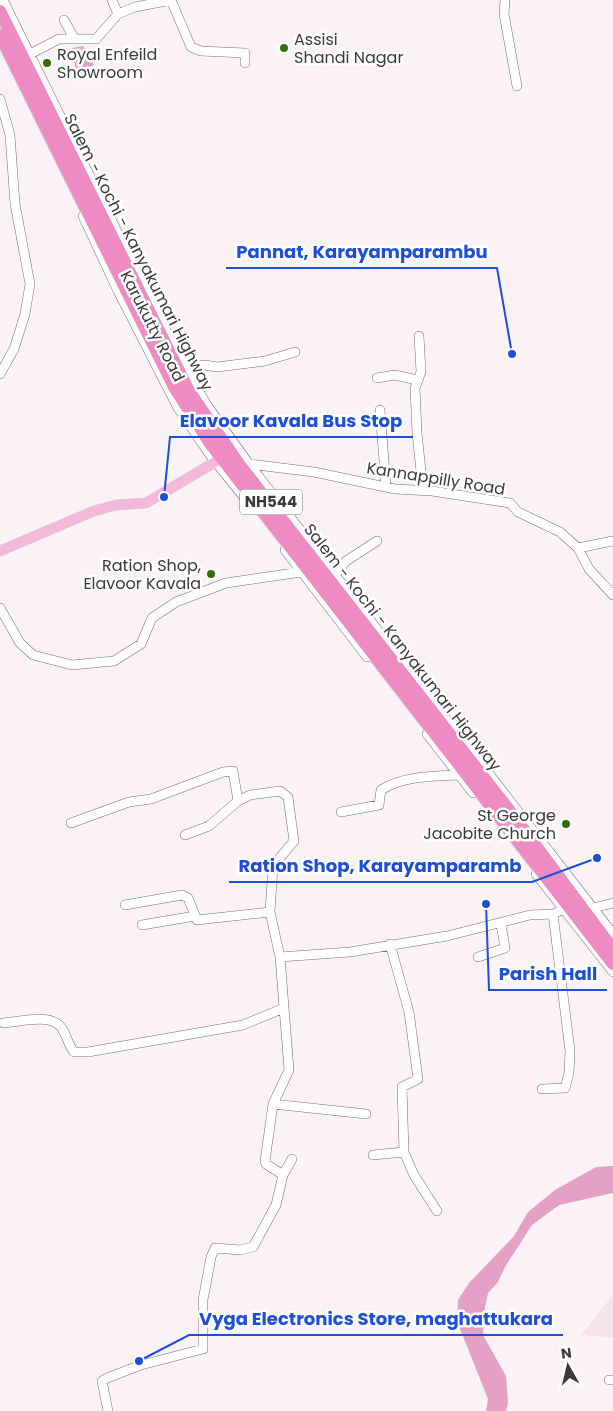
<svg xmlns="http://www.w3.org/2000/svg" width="613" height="1411" font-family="Poppins,sans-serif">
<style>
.built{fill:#f4e3eb}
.water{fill:#e4a0c5}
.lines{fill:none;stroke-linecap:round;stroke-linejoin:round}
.minor-casing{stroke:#756d71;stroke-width:10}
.major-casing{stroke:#d4d3d4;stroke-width:11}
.highway-casing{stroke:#d4d3d4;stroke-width:14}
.minor{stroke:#fff;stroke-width:9}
.major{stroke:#f4b9da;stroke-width:10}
.highway{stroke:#ed8bc2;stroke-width:12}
.poi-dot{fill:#326e00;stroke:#fff;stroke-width:2}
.labels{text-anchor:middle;stroke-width:5;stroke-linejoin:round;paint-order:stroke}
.shield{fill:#fff;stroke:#767475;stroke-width:1}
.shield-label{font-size:15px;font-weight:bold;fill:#3c393a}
.poi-label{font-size:16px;fill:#3c393a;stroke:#fff;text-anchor:start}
.street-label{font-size:16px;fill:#3c393a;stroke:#fff}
.leader{fill:none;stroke:#1d4ed8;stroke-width:2}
.callout-dot{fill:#1d4ed8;stroke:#fff;stroke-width:2}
.callout-label{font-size:18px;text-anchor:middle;font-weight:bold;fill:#1d4ed8;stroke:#fff;stroke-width:5;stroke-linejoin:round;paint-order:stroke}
</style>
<rect width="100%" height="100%" fill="#fbf2f6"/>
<path class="built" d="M613,1295v43l-32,-3z"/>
<path class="water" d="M83,46l11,19 -18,7 -4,-24z
M613,1166v27l-54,12 -27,20 -27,42 -7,15 -10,11 -3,14 -2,28 23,41 2,27 -2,8h-20l2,-12 -31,-78 1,-21 11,-17 45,-47 14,-24 27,-22 41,-23z"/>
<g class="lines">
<defs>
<path id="minor" d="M3,0l170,345 33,59 43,60 364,470
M112,0l6,14
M505,0l-1,14 13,72
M64,20l10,18
M30,54l29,-15h37l22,-25 17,-7 36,-7 20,47 10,4 44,2v10
M0,99l10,36 5,69 15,80 -5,30 -11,35 -14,25
M83,216l35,75 60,117 32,47 33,41
M419,336l2,36 -6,16 2,45 6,57
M186,368l19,-3 12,2 48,-6 30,-9
M377,378l18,-3 22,5
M380,410l6,77
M249,464l65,8 81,17 37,2 78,12 8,9 42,20 18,16 11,21 24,26
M578,548l35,-7
M285,550l82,107
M335,575l11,-14 31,-20
M0,608l20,35 13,12 39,10 42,-4 27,-17 11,-26 24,-16 50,-19 75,-11
M427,734l46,59
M341,812l38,-7 2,-15c21,-14 53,-14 77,-15
M71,823l58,-21 22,-3 72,-27 10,-1 5,30
M185,835l24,-9 29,-25 12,-6 30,-4 8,6 6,44 -21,25 -3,46 10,45
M536,874l77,98
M125,905l57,-10 6,3 9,22 73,-8
M593,908l20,-5
M142,925l53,-9
M478,957l27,-9 -4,-24
M3,1023c16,-1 47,-10 58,4 6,8 7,18 13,25h14l155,-27 41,-17
M542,1089l23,-1 4,-15 1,-22 -17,-137
M273,1104l93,10
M404,1152l10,23 23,36
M373,1155l31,-3 -2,-65 16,-8 -9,-67 -19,-68
M283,1175l-17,-11 -1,-3 8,-57 16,-34 -9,-113 70,-5 97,-16 83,-21 23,-1 9,-4
M609,1380h4
M108,1411l-6,-30 5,-3 34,-13 62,-16v-49l8,-43 4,-9 25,2 13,-3 23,-42 7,-30 9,-16"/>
<path id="major" d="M0,551l94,-40 22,-6 30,-2 69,-41"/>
<path id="highway" d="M0,11l189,380 50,73 271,347 103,138
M0,35l174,352 35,55 404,522"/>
</defs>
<use href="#minor" class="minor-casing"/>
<use href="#major" class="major-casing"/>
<use href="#highway" class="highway-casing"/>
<use href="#minor" class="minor"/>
<use href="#major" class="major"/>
<use href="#highway" class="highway"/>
</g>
<g class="poi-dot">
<circle cx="284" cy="48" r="5"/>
<circle cx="47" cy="63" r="5"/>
<circle cx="211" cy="574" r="5"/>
<circle cx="566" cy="824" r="5"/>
</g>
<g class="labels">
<rect class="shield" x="240" y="489.5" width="62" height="25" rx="4"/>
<g class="shield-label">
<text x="271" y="507">NH544</text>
</g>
<g class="poi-label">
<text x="294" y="45">Assisi<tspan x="294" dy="18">Shandi Nagar</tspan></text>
<text x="57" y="60">Royal Enfeild<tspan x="57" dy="18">Showroom</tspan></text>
<text x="201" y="571" text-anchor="end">Ration Shop,<tspan x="201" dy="18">Elavoor Kavala</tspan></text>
<text x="556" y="821" text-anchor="end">St George<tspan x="556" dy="18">Jacobite Church</tspan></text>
</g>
<g class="street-label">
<text transform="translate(139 252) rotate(63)" y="6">Salem - Kochi - Kanyakumari Highway</text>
<text transform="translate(153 326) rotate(63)" y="6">Karukutty Road</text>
<text transform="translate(436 478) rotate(9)" y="6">Kannappilly Road</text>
<text transform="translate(403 647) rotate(52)" y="6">Salem - Kochi - Kanyakumari Highway</text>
</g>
</g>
<path class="leader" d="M512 354L497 268H226M164 497L170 437H413M597 858L532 882H229M486 904L489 990H607M139 1361L189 1335H563"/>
<g class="callout-dot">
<circle cx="512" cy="354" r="5"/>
<circle cx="164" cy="497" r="5"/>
<circle cx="597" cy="858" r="5"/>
<circle cx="486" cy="904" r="5"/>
<circle cx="139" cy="1361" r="5"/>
</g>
<g class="callout-label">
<text x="362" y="258">Pannat, Karayamparambu</text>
<text x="291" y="427">Elavoor Kavala Bus Stop</text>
<text x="380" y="872">Ration Shop, Karayamparamb</text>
<text x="548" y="980">Parish Hall</text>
<text x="376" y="1325">Vyga Electronics Store, maghattukara</text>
</g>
<g transform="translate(568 1366) rotate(352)" stroke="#ffffff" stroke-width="4" paint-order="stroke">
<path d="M0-4L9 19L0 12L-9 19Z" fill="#3c393a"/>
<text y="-8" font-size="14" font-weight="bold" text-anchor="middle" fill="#3c393a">N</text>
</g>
</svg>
